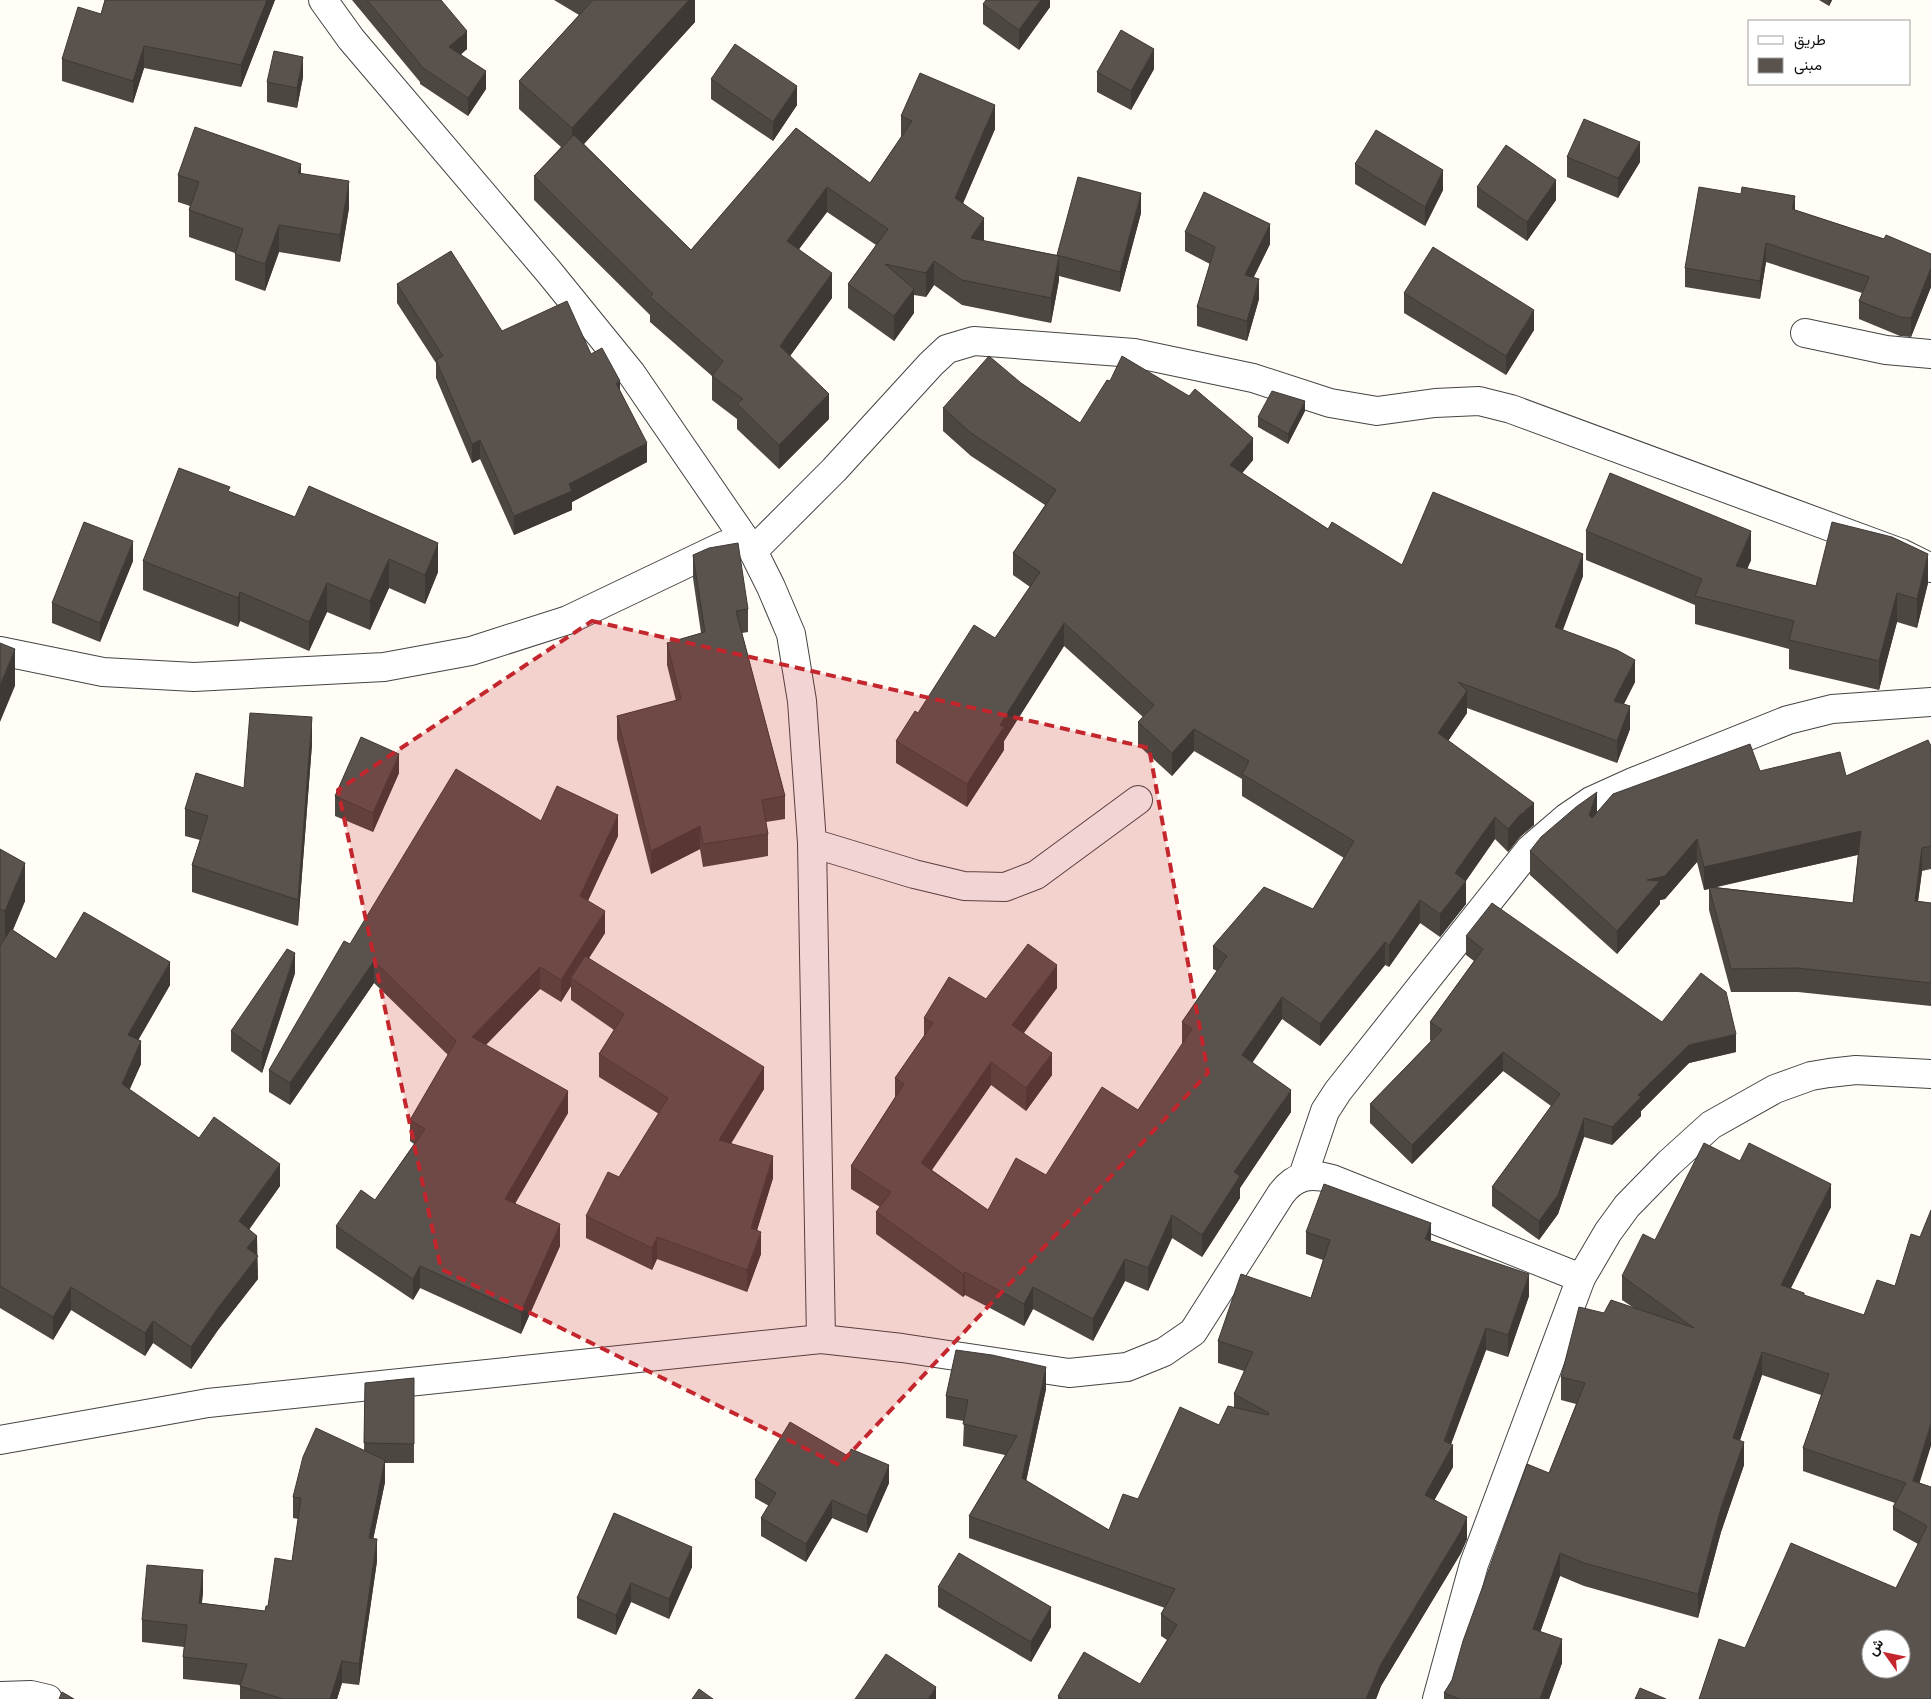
<svg xmlns="http://www.w3.org/2000/svg" width="1931" height="1699" font-family="'Libre Baskerville',Vazirmatn,serif">
<style>
.lines{fill:none;stroke-linecap:round;stroke-linejoin:round}
.minor-casing{stroke:#444;stroke-width:30}
.tertiary-casing{stroke:#444;stroke-width:30}
.minor{stroke:#fff;stroke-width:28}
.tertiary{stroke:#fff;stroke-width:28}
.wall{fill:#4d4742;fill-rule:evenodd}
.shaded-wall{fill:#3f3936}
.building{fill:#5a524d;stroke:#3f3936;fill-rule:evenodd}
.marked{fill:#c4262e;fill-opacity:0.2;stroke:#c4262e;stroke-width:4;stroke-dasharray:10 6;stroke-linejoin:round}
</style>
<rect width="100%" height="100%" fill="#fffdf5"/>
<g class="lines">
<defs>
<path id="minor" d="M323,0l28,39 198,233 82,101 122,178 18,36 20,47 11,67 10,142 9,496
M1805,333l81,17 45,4
M753,551l81,-81 97,-106 16,-15 27,-8 160,12 119,25 77,25 47,8 58,-8 44,-2 32,8 390,144 30,15
M0,651l103,21 91,5 190,-10 87,-16 97,-31 157,-75
M812,843l102,31 50,12 41,1 31,-12 102,-75
M1303,1176l22,-65 13,-20 192,-242 36,-31 25,-17 42,-19 155,-62 44,-11 99,-7
M0,1440l208,-37 613,-64 81,9 167,25 58,-6 37,-15 29,-20 88,-138c14,-19 29,-21 51,-15l249,99
M0,1696l31,-1 17,4"/>
<path id="tertiary" d="M1437,1699l37,-135 107,-286 27,-46 19,-26 42,-43 42,-38 64,-36 36,-13 18,-3 27,-3 75,4"/>
</defs>
<use href="#minor" class="minor-casing"/>
<use href="#tertiary" class="tertiary-casing"/>
<use href="#minor" class="minor"/>
<use href="#tertiary" class="tertiary"/>
</g>
<path class="wall" d="M105,0h170l-34,87 -97,-19 -11,35 -71,-22v-22l39,-45z
M352,0h89l26,49 -6,5 25,35 -18,27 -48,-32v-2z
M554,0h141v22l-111,122 107,106 105,-122 74,55 31,-46v-21l94,13 -32,74 21,38 73,14 84,-42 -21,79 -61,-16v4l-8,43 -89,-18 -28,-20 -8,12 -12,-2v18l-20,28 -46,-33v-24l28,-39 -49,-33 -28,37 33,49 -42,58 39,63 -50,50 -42,-40v-10l-25,-19v-24l-62,-54v-7l-116,-115v-24l27,-29 -42,-38v-28l60,-66z
M1050,0v7l-31,43 -36,-26v-20z
M1819,0h13l-3,6z
M1154,69l-23,41 -34,-18v-20z
M303,77l-6,31 -30,-6v-20z
M711,79l86,26 -24,36 -62,-42z
M1567,157l73,5 -22,36 -51,-21z
M1355,164l88,26 -18,36 -70,-42z
M301,174l48,34 -9,54 -61,-10 -14,39 -30,-11v-27l-46,-16v-27l1,-4 -12,-4v-27z
M1477,187l79,13 -29,41 -50,-34z
M1795,210l89,29 47,15v33l-20,50 -11,-1 -41,-17v-18l3,-8 -96,-31 -6,37 -75,-12v-19z
M1185,232l85,12 -16,33 5,22 -12,42 -50,-15v-19l13,-43 -25,-13z
M397,284l105,47 89,23 29,37 27,71 -75,40v8l-58,25 -34,-76 -8,4 -36,-85v-15l-39,-60z
M1404,293l130,37 -28,45 -102,-62z
M1021,383l59,40 173,37 -11,13 86,56 74,36 181,11 -20,54 72,52 -11,22 6,25 -13,34 -150,-55v5l-19,28 86,84 -14,12 -12,15 -13,-13 -29,42v23l-26,33 -20,-14 -31,44 -4,-2 -65,81 -38,-27 -30,43 39,50 -51,76v10l-38,59 -30,-19 -24,53 -23,-10 -32,60 -60,-32 -9,17 -59,-31 -2,2 -87,-63v-22l4,-5 -29,-18v-23l44,-69v-19l29,-42v-18l62,-19 71,-11 -33,45 28,42 -26,36 -35,-26 -59,85 56,40 58,-35 92,-65 44,-65v-23l35,-51 -4,-2v-23l100,-37 31,-51 -102,-62v-17l-48,-28 -22,25 -34,-31v-23l5,-5 -79,-71 -60,95v9l-37,57 -71,-44v-22l22,-28 77,-75 35,-51 -17,-12v-22l32,-48 -74,-49 -28,-25v-23z
M1305,411l-17,33 -30,-17v-10z
M230,492l208,80 -13,32 -36,-16 -19,42 -43,-18 -18,39 -69,-30 -2,6 -95,-37v-29z
M1586,531l165,29 -4,9 69,17 112,-3 -11,45 -20,-6 -18,68 -90,-21v-20l-94,-25v-19l-109,-45z
M693,555l55,54v23l-6,1 43,163v23l-19,3 2,12v22l-65,11 -3,-18 -49,25 -34,-135v-23l59,-15 -9,-36v-22l34,-10 -8,-55z
M133,561l-33,81 -48,-19v-20z
M312,744l-14,182 -106,-34v-27l8,-25 -15,-4v-27l59,-21z
M1931,746v123l-9,2 -4,30 13,2v103l-133,-14h-67l-22,-82v-21l-5,1 -7,-28 -32,37 -5,1v4l-43,50 -87,-79v-24l67,-39 163,-41 86,5zM1858,855l-5,48 -138,-16 44,-10z
M399,773l-26,59 -38,-16v-20z
M541,821l77,15 -30,65 17,32 -16,25 175,131 -33,55 42,34 -16,52 4,24 -14,38 -90,-33 -5,11 -66,-32v-22l33,-39 40,-63 -60,-37v-23l15,-24 -43,-30v-14l-10,16 -21,-13 -54,56 82,68 -53,90 45,43 -39,88 -101,-46 -7,12 -77,-52v-22l39,-26 39,-56 -4,-3v-21l38,-65 -74,-72 -84,122 -21,-13v-22l81,-126z
M0,849l25,52 -12,29 43,29 114,26 -32,55 3,24 -12,26 70,48 81,48 -31,43 8,27 1,23 -40,51 -27,39 -38,-26 -8,13 -74,-46 -18,30 -53,-32z
M1466,936l196,86 74,30 -47,11 -48,48v5l-29,29 -28,-8 -26,77 -19,26 -47,-34v-19l59,-81 -48,-35 -91,93 -42,-41v-19l61,-63 -1,-1v-18l44,-61 -8,-6z
M295,973l-33,100 -31,-22v-20z
M1831,1207l-40,81 13,7 116,188 11,4v212l-186,-51 151,-60 22,-44 -25,-14v-23l2,-4 -92,-32v-23l18,-53 -59,-20 -22,65 4,25 -23,67 -23,86 -114,-32 -24,-10 -20,56 22,31 -13,36h-105v-6l8,-13 97,-207 27,-69 -15,-4v-23l43,-64 30,-5 -12,-8v-24l33,-36z
M1306,1232l125,9 98,55 -21,61 -22,-7 -35,94 2,23 -19,33 33,39 -6,14 -80,133 -5,13h-318v-3l82,-12 27,-44 -6,-4v-22l4,-6 -196,-70v-22l36,-61 -42,-9 1,-25 -18,-3v-22l100,-7 -20,92 83,49 29,-31 81,-74 15,-17v-14l10,-23 -26,-8v-22l93,-43 12,-38 -17,-6z
M414,1378v85h-29v19l-12,57 4,22 -18,124 -17,-2 -5,16h-97v-14l-57,-6v-22l1,-10 -42,-5v-22l61,-28 -1,11 63,8 3,-5 24,-45 6,-42 -5,-1v-21l71,-47 1,-67z
M755,1480l134,3 -22,50 -35,-15 -26,44 -45,-26v-18l8,-12 -14,-8z
M614,1513l78,54 -23,52 -38,-17 -15,33 -39,-17v-20z
M938,1587l113,40 -20,35 -93,-55z"/>
<path class="shaded-wall" d="M267,0h8l-34,87v-22z
M689,0h6v22l-123,135v-29z
M1041,0h9v7l-31,43v-20z
M1829,0h3l-3,6z
M467,31v18l-18,16v-18z
M144,46v22l-11,35v-22z
M1154,49v20l-23,41v-19z
M303,57v20l-6,31v-20z
M486,71v18l-18,27v-18z
M797,86v19l-24,36v-19z
M995,105v24l-40,93v-24z
M1640,142v20l-22,36v-20z
M301,164v27l-3,-18z
M1443,170v20l-18,36v-19z
M1556,180v20l-29,41v-19z
M349,181v27l-9,54v-27z
M827,187v25l-40,53v-24z
M1141,193v20l-21,79v-20z
M1795,196v19l-3,-6z
M984,218v24l-13,-4z
M1270,224v20l-25,50v-19z
M279,225v27l-14,39v-27z
M1766,243v19l-6,37v-18z
M1059,256v24l-8,43v-25z
M934,261v24l-8,12v-24z
M1931,268v19l-20,50v-19z
M832,273v25l-52,72v-24z
M1259,279v20l-12,42v-20z
M914,289v24l-20,28v-25z
M1534,310v20l-28,45v-19z
M620,381v19l-4,-17z
M829,394v25l-50,50v-24z
M1305,401v10l-17,33v-10z
M1253,438v22l-23,28v-23z
M480,440v19l-8,4v-19z
M647,443v19l-75,40v8l-58,25v-19l55,-32z
M1751,531v29l-15,35v-29z
M133,541v20l-33,81v-19z
M438,543v29l-13,32v-29z
M1583,554v22l-28,74v-23z
M1928,554v29l-11,45v-29z
M389,559v29l-19,42v-29z
M327,583v29l-18,39v-29z
M240,592v29l-2,6v-29z
M1897,593v29l-18,68v-29z
M1064,623v23l-60,95v9l-37,57v-23l33,-59z
M15,649v37l-15,36v-37z
M1635,660v22l-21,41v-22z
M1467,691v22l-29,43v-23z
M1630,706v23l-13,34v-22z
M312,717v27l-14,182v-26z
M1194,729v22l-22,25v-23z
M399,754v19l-26,59v-19z
M1597,792v24l-8,23v-24z
M1534,803v22l-14,12 -12,15v-23l12,-14z
M618,815v21l-38,81v-21z
M1495,817v22l-40,57v-23z
M700,826v23l-49,25v-23z
M1861,831v23l-157,36v-23z
M1697,839v23l-32,37 -5,1v4l-43,50v-23l30,-51z
M1922,848v23l-7,53v-23z
M25,863v38l-20,47v-37z
M1466,881v23l-26,33v-23z
M1420,900v23l-31,44v-22z
M605,911v22l-30,47 -4,-2v8l-10,16v-22z
M1385,942v23l-65,81v-22z
M295,953v20l-33,100v-20z
M374,961v22l-84,122v-22z
M170,962v23l-42,73v-23z
M1057,965v23l-45,59v-22z
M540,967v22l-68,70v-22z
M1282,997v22l-40,59v-23z
M1736,1034v18l-47,11 -48,48v5l-29,29v-18l26,-32 51,-50z
M141,1041v23l-19,43v-23z
M1503,1052v19l-91,93v-19z
M1052,1053v22l-26,36v-23z
M991,1062v23l-70,100v-22z
M764,1067v22l-45,73v-22z
M1291,1090v22l-51,76v10l-38,59v-22l32,-63z
M568,1091v22l-63,108v-22z
M1584,1118v19l-26,77 -19,26v-19z
M773,1156v22l-22,72v-22z
M280,1164v22l-41,58v-23z
M1831,1184v23l-50,101v-23z
M1172,1215v23l-24,53v-23z
M1431,1223v22l-6,-6z
M560,1224v22l-39,88v-22z
M761,1232v22l-14,38v-22z
M257,1236l1,43 -40,51 -27,39v-22l56,-99z
M657,1237v22l-5,11v-22z
M1125,1259v22l-32,60v-22z
M420,1266v22l-7,12v-21z
M965,1272v23l-2,2v-23z
M1529,1274v22l-21,61v-22z
M71,1287v23l-18,30v-23z
M1033,1287v22l-9,17v-22z
M153,1321v22l-8,13v-23z
M1486,1328v22l-39,105 6,-10v22l-28,50v-22z
M1762,1352v23l-29,86v-23z
M1046,1367v22l-24,111v-22z
M1931,1423v23l-18,58v-23z
M1744,1442v23l-23,67 -23,86v-24l23,-86z
M385,1460v22l-16,78v-22z
M889,1465v18l-22,50v-17z
M832,1500v18l-26,44v-18z
M1467,1517v22l-6,14 -80,133 -5,13h-10l15,-35z
M377,1539v22l-18,124v-21z
M692,1547v20l-23,52v-20z
M1560,1553v23l-27,77v-24z
M203,1570v22l-4,32v-21z
M631,1583v19l-15,33v-20z
M1051,1607v20l-20,35v-20z
M1562,1639v24l-13,36h-9z
M342,1661v22l-5,16h-7z
M936,1687v12h-8z"/>
<path class="building" d="M105,0h162l-26,65 -97,-19 -11,35 -71,-22 16,-52 23,7z
M367,0h74l26,31 -18,16 37,24 -18,27 -48,-32v-2z
M593,0h96l-117,128 -53,-47z
M986,0h55l-22,30 -36,-26z
M1121,30l33,19 -23,42 -34,-19z
M735,44l62,42 -24,36 -62,-43z
M274,51l29,6 -6,31 -30,-6z
M920,73l75,32 -40,93 29,20 -13,20 88,18 -8,42 -89,-18 -28,-19 -8,12 -41,-9 29,25 -20,27 -46,-32 40,-55 -61,-42 -40,54 45,32 -52,73 49,48 -50,51 -42,-41 6,-5 -31,-23 11,-15 -73,-64 3,-3 -119,-118 40,-41 117,115 105,-122 74,55 42,-62 -11,-5z
M1584,119l56,23 -22,36 -51,-21z
M195,127l106,37 -3,9 51,8 -9,54 -61,-10 -14,39 -30,-10 8,-25 -54,-19 10,-28 -21,-7z
M1376,130l67,40 -18,37 -70,-43z
M1506,145l50,35 -29,42 -50,-35z
M1078,177l63,16 -21,79 -63,-17z
M1699,187l42,7 1,-7 53,9 -3,13 92,30 2,-4 45,19v14l-20,50 -11,-1 -41,-16 10,-24 -103,-34 -6,38 -75,-13z
M1204,192l66,32 -25,51 14,4 -12,42 -50,-14 18,-60 -30,-15z
M1433,247l101,63 -28,46 -102,-63z
M451,251l51,80 65,-30 24,53 11,-6 18,33 -4,2 31,60 -78,41 3,7 -58,25 -34,-76 -8,4 -36,-84 7,-4 -46,-72z
M989,356l32,27 59,40 27,-43 3,1 12,-25 67,40 6,-7 58,49 -23,27 98,64 4,-7 70,43 31,-73 150,62 -28,73 62,23 18,10 -21,41 16,5 -13,35 -159,-59 9,9 -29,42 96,70 -14,12 -12,14 -13,-12 -40,56 11,8 -26,33 -20,-14 -31,45 -4,-3 -65,82 -38,-27 -40,58 49,35 -57,82 6,4 -38,59 -30,-20 -24,53 -23,-9 -32,60 -60,-32 -9,17 -59,-32 -2,2 -87,-62 15,-20 -40,-26 53,-82 -9,-6 38,-55 -9,-5 25,-41 37,22 42,-55 29,21 -45,60 40,28 -26,35 -35,-26 -70,101 67,47 28,-52 30,17 56,-88 36,23 54,-81 -10,-7 45,-66 -14,-10 51,-59 49,22 41,-68 -112,-67 7,-13 -55,-32 -22,24 -34,-31 16,-17 -90,-82 -64,102 4,2 -37,57 -71,-43 19,-30 3,2 56,-88 21,13 45,-66 -27,-19 43,-63 -85,-57 -28,-25z
M1272,391l33,10 -17,33 -30,-17z
M179,468l51,19 -2,4 67,26 14,-31 129,57 -13,32 -36,-16 -19,42 -43,-18 -18,39 -69,-30 -2,6 -95,-37z
M1610,473l141,58 -15,35 80,20 16,-64 60,15 36,17 -11,45 -20,-6 -18,68 -90,-21 5,-19 -99,-25 7,-17 -116,-48z
M84,522l49,19 -33,82 -48,-20z
M738,543l10,66 -12,2 49,185 -23,4 6,34 -65,10 -3,-18 -49,25 -34,-135 64,-17 -14,-56 38,-11 -12,-77 16,-7z
M0,643l15,6 -15,36z
M250,713l62,4 -14,183 -106,-35 16,-49 -23,-7 11,-36 48,15z
M361,737l38,17 -26,59 -38,-17z
M1928,740l3,6v100l-9,2 -7,53 16,2v80l-133,-15 -67,1 -22,-82 144,16 8,-72 -157,36 -7,-28 -32,37 -18,4 13,1 -43,50 -87,-80 11,-14 35,-30 21,-15 -8,23 3,3 21,-24 137,-50 10,27 80,-19 6,24z
M456,769l85,52 16,-35 61,29 -38,81 25,15 -44,69 -21,-13 -68,70 96,54 -63,108 55,25 -39,88 -101,-46 -7,13 -77,-53 25,-36 14,10 50,-71 -15,-9 46,-79 -82,-80 -84,122 -21,-13 75,-129 6,3z
M0,849l25,14 -20,48 -5,-2z
M1492,903l170,119 39,-49 25,19 10,42 -47,11 -51,50 3,2 -29,30 -28,-9 -26,77 -19,26 -47,-34 68,-93 -57,-42 -91,93 -42,-41 72,-74 -12,-8 53,-73 -17,-13z
M84,912l86,50 -42,73 13,6 -19,43 77,54 15,-21 66,47 -41,57 18,15 -10,12 11,8 -40,52 -27,39 -38,-26 -8,12 -74,-46 -18,30 -53,-31v-340l11,-17 45,30z
M287,949l8,4 -33,100 -31,-22z
M585,956l179,111 -45,73 54,16 -22,72 10,4 -14,38 -90,-33 -5,11 -66,-32 22,-44 11,5 49,-79 -69,-44 25,-40 -53,-36z
M1704,1143l36,18 9,-18 82,41 -50,101 23,8v2l60,20 13,-35 18,6 16,-52 9,3 11,-27v213l-18,58 18,6v212h-232l20,-60 26,9 46,-105 105,45 31,-62 -34,-19 13,-24 -103,-35 26,-74 -67,-22 -29,86 11,4 -23,66 -23,86 -114,-31 -24,-10 -27,76 29,10 -22,60h-80l-16,-6 8,-13 11,-39 64,-177 22,9 36,-90 -24,-6 18,-70 25,6 7,-13 83,28 -72,-52 21,-42 12,6zM1871,1639h30v30h-30z
M1324,1184l107,39 -6,16 104,35 -21,61 -22,-7 -42,113 9,4 -28,50 42,22 -6,14 -80,133 -15,35h-304l-4,-3 26,-44 56,32 37,-59 -16,-11 14,-25 -206,-73 48,-80 -54,-12 5,-24 -22,-4 10,-46 36,5 54,12 -24,111 87,52 14,-36 15,5 42,-92 39,18 9,-19 40,9 1,-2 -35,-19 19,-42 -35,-11 23,-67 70,24 19,-58 -24,-8z
M414,1378v66l-50,-1 1,-60z
M790,1422l58,34 3,-7 38,16 -22,51 -35,-16 -26,44 -45,-26 15,-25 -21,-13z
M316,1428l69,32 -16,78 8,1 -18,125 -17,-3 -12,38h-47l-43,-13 7,-22 -64,-7 4,-32 -45,-5 5,-55 56,5 -4,33 66,8 1,-5h2l7,-48 17,3 9,-63 -8,-1 10,-40z
M614,1513l78,34 -23,52 -38,-16 -15,32 -39,-17z
M959,1553l92,54 -20,35 -93,-55z
M886,1654l50,33 -8,12h-73z
M1640,1688l26,11h-31z
M699,1689l14,10h-21z
M62,1692l12,7h-15z"/>
<path class="marked" d="M592,621l557,127 59,325 -369,392 -398,-196 -103,-479z"/>
<rect x="1748" y="20" width="162" height="65" fill="#ffffff" stroke="#a0a0a0"/>
<rect x="1758" y="36" width="25" height="8" fill="#ffffff" stroke="#a0a0a0"/>
<text x="1794" y="45" font-size="15" fill="#111111">طريق</text>
<rect x="1758" y="58" width="25" height="15" fill="#5a524d" stroke="#a0a0a0"/>
<text x="1794" y="70" font-size="15" fill="#111111">مبنى</text>
<g transform="translate(1886 1654) rotate(303)"><circle r="24" fill="#ffffff" stroke="#a0a0a0"/>
<path d="M0-4L9 19L0 12L-9 19Z" fill="#c4262e"/>
<text y="-8" font-size="14" font-weight="bold" text-anchor="middle" fill="#111111">ش</text>
</g>
</svg>
